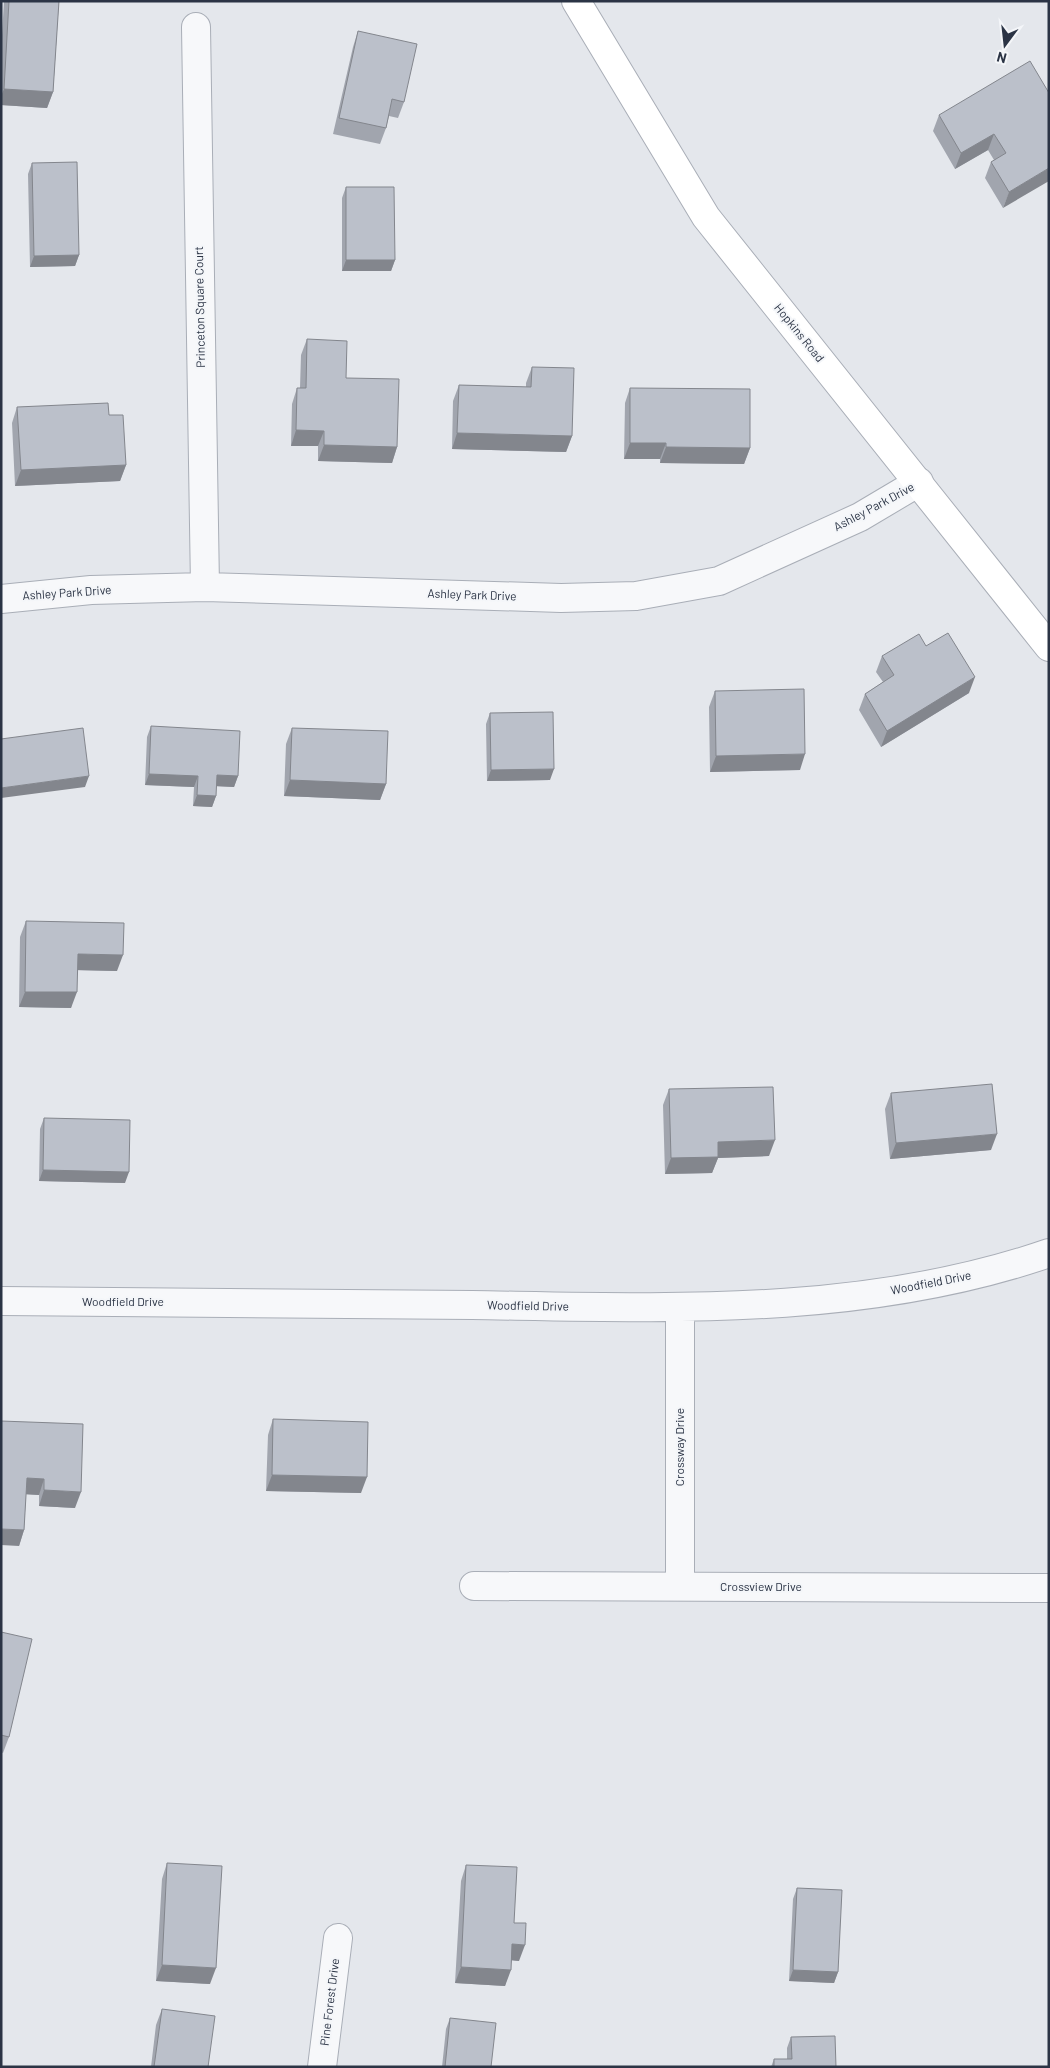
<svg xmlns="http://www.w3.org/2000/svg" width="1050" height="2068" font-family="Barlow,sans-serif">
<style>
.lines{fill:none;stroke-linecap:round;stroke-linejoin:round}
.minor-casing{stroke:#a9aeb7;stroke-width:30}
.secondary-casing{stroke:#a9aeb7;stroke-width:30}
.minor{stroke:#f7f8fa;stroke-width:28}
.secondary{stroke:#fff;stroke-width:28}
.wall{fill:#a1a5ae}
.shaded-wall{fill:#83868d}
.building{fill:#bbc0ca;stroke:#83868d}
.labels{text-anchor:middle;stroke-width:4;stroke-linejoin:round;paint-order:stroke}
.street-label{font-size:12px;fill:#2b3445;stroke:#f4f6f9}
</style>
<rect width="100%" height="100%" fill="#e4e7ec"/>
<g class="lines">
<defs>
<path id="minor" d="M196,27l9,560
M1,599l90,-9 114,-3 356,11 75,-2 83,-15 141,-64 59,-35
M1,1301c157,1 314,2 471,4 193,3 392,12 577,-52
M680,1308v278
M474,1586l575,2
M322,2067l16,-129"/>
<path id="secondary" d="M576,1l130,216 343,430"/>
</defs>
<use href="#minor" class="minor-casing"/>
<use href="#secondary" class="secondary-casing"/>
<use href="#minor" class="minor"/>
<use href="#secondary" class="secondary"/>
</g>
<path class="wall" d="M4,1h55l-6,91 -6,16 -46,-3v-53z
M358,31l46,71 -6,16 -9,-2 -3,12 -6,16 -47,-10 20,-87z
M1049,93l-46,115 -18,-30 6,-16 3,-2 -6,-10 -33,19 -22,-38 6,-16z
M32,163l47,92 -4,11 -45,1 -2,-93z
M346,187l49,73 -4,11h-49v-73z
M307,339l39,39 51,69 -5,16 -74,-2v-15h-27l1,-42 5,-16h3l1,-33z
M532,367l40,69 -6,16 -114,-3 1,-48 6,-16 67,2v-4z
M630,388l120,60 -6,16 -84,-1v-4h-36l1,-56z
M17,407l92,8 17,50 -6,16 -105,5 -3,-63z
M926,646l43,47 -88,54 -22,-37 6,-16 18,-12 -7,-10 6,-16z
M715,691l85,79 -90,2 -1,-65z
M490,713l60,67 -63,1 -1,-57z
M151,726l87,50 -4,11 -18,-1v10l-4,11 -19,-1 1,-19 -49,-2 2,-48z
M292,728l94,56 -6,16 -96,-4 2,-52z
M26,921l91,50 -39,-1 -7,38 -52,-1 1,-70z
M669,1089l100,67 -51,2 -6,15 -47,1 -2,-69z
M891,1093l100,57 -101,9 -5,-50z
M44,1118l81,65 -86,-2 1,-52z
M273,1419l88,74 -95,-2 2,-56z
M1,1421l74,87 -36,-2v-11l-13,-1 -2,36 -5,16z
M1,1632l8,105 -6,16 -2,-1z
M167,1863l43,121 -54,-3 6,-102z
M466,1865l48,58 5,38 -7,-1 -7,26 -50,-3 6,-102z
M797,1888l41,84 -4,11 -45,-2 4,-82z
M162,2009l46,58h-57l5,-42z
M450,2018l41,49h-49l4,-38z
M791,2037l45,30h-65l3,-8h13v-11z"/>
<path class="shaded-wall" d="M4,89l49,3 -6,16 -46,-3v-9z
M994,134l-6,16 -33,19 6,-16z
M1049,168v13l-46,27 6,-16z
M79,255l-4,11 -45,1 4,-11z
M346,260h49l-4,11h-49z
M296,430l28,1 -6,15h-27z
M457,433l115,3 -6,16 -114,-3z
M630,443h36l-6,16h-36z
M324,445l73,2 -5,16 -74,-2z
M666,447l84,1 -6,16 -84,-1z
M126,465l-6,16 -105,5 6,-16z
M975,677l-6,16 -88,54 6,-16z
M805,754l-5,16 -90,2 6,-16z
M554,769l-4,11 -63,1 4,-11z
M149,774l49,2 -4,11 -49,-2z
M217,775l21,1 -4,11 -21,-1z
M89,776l-4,11 -84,11v-10z
M290,780l96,4 -6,16 -96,-4z
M197,795l19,1 -4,11 -19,-1z
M78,954l45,1 -6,16 -45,-1z
M25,992h52l-6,16 -52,-1z
M997,1134l-6,16 -101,9 6,-16z
M775,1140l-6,16 -51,2 -6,15 -47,1 6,-16 47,-16z
M43,1170l86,2 -4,11 -86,-2z
M272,1475l95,2 -6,16 -95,-2z
M27,1478l17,1 -5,16 -18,-1z
M44,1490l37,2 -6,16 -36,-2z
M1,1529l23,1 -5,16 -18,-1z
M512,1944l13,1 -6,16 -12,-1z
M162,1965l54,3 -6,16 -54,-3z
M461,1967l50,3 -6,16 -50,-3z
M793,1970l45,2 -4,11 -45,-2z"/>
<path class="building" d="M9,1h50l-6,91 -49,-3z
M358,31l59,13 -13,58 -12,-3 -6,29 -47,-10z
M1030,61l19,32v75l-40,24 -18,-30 15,-9 -12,-19 -33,19 -22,-38z
M77,162l2,93 -45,1 -2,-93z
M346,187h48l1,73h-49z
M307,339l40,2 -1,37 53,1 -2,68 -73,-2v-14l-28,-1 1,-42h9z
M532,367l42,1 -2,68 -115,-3 2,-48 72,2z
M630,388l120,1v59l-84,-1v-4h-36z
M108,403l1,12h14l3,50 -105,5 -4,-63z
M948,633l27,44 -88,54 -22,-37 29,-19 -12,-19 37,-22 7,12z
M804,689l1,65 -89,2 -1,-65z
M553,712l1,57 -63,1 -1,-57z
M151,726l89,5 -2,45 -21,-1 -1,21 -19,-1 1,-19 -49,-2z
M83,728l6,48 -88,12v-49z
M292,728l96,3 -2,53 -96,-4z
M26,921l98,2 -1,32 -45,-1 -1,38h-52z
M992,1084l5,50 -101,9 -5,-50z
M773,1087l2,53 -57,2v15l-47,1 -2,-69z
M44,1118l86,2 -1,52 -86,-2z
M273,1419l95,3 -1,55 -95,-2z
M1,1421l82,3 -2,68 -37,-2v-11l-17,-1 -3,52 -23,-1z
M1,1632l31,7 -23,98 -8,-2z
M167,1863l55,3 -6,102 -54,-3z
M466,1865l51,2 -3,56h12l-1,22 -13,-1 -1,26 -50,-3z
M797,1888l45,2 -4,82 -45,-2z
M162,2009l53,7 -7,51h-54z
M450,2018l46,5 -5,44h-46z
M835,2036l1,31h-62v-8h18l-1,-22z"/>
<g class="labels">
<g class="street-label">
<text transform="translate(200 307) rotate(-91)" y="4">Princeton Square Court</text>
<text transform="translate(799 333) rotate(51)" y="4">Hopkins Road</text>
<text transform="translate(874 507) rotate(-28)" y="4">Ashley Park Drive</text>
<text transform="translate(67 593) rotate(-4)" y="4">Ashley Park Drive</text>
<text transform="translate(472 595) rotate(2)" y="4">Ashley Park Drive</text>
<text transform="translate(931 1283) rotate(-11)" y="4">Woodfield Drive</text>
<text x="123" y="1306">Woodfield Drive</text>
<text transform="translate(528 1306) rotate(1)" y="4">Woodfield Drive</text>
<text transform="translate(680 1447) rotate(-90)" y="4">Crossway Drive</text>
<text x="761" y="1591">Crossview Drive</text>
<text transform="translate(330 2002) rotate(-83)" y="4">Pine Forest Drive</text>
</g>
</g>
<rect width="1050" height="2068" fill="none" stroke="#2b3445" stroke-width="5"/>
<g transform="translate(1005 45) rotate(195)" stroke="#f4f6f9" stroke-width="4" paint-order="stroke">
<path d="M0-4L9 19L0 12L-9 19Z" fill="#2b3445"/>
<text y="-8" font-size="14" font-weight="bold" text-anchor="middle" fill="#2b3445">N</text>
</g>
</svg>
